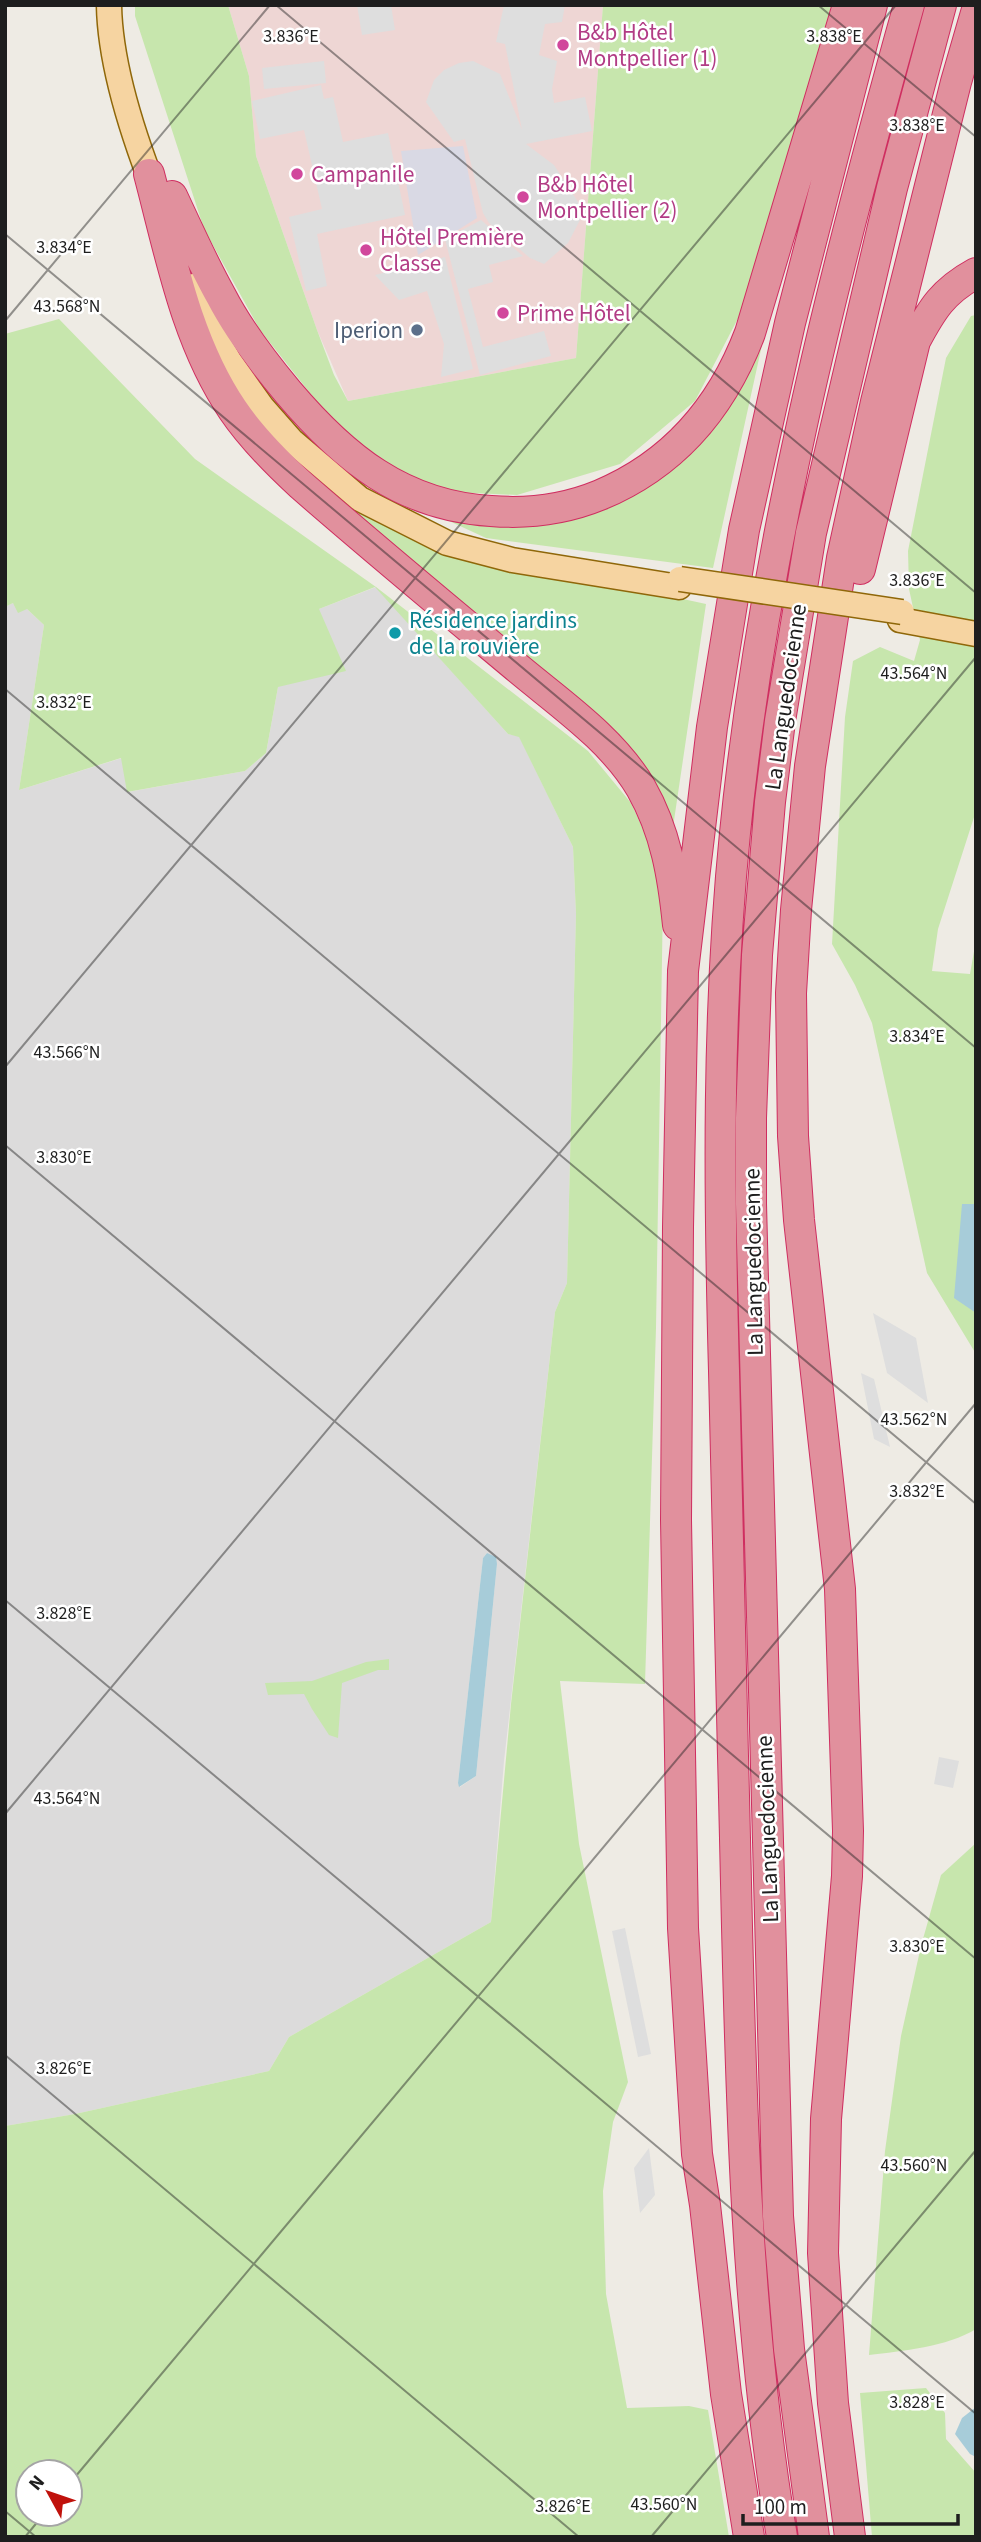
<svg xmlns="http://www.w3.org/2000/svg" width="981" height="2542" font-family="'Source Sans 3',sans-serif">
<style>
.residential{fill:#dcdbdb;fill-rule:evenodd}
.commercial{fill:#eed6d4}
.grass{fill:#c7e6ad;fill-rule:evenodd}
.parking{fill:#dedede}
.plaza{fill:#d9d9e4}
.water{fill:#a7ccd9}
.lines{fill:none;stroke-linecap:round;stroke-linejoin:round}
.major-casing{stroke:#8f6709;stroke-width:27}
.highway-casing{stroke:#cf2e60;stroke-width:32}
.major{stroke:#f6d4a1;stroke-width:24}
.highway{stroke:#e1909d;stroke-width:30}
.major-bridge-casing{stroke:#8f6709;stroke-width:27;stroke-linecap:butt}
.major-bridge{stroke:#f6d4a1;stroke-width:24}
.ticks{fill:none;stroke:#1e1e1e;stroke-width:2;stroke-opacity:0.45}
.hotel-dot{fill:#d1479c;stroke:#fff;stroke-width:2.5}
.service-dot{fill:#5c6f8a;stroke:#fff;stroke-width:2.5}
.culture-dot{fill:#0f9aa8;stroke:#fff;stroke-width:2.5}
.labels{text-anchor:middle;stroke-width:5;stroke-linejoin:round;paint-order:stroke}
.hotel-label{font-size:23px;fill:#b23c85;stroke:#fff;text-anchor:start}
.service-label{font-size:23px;fill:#4e5e75;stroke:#fff;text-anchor:end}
.culture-label{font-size:23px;fill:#0d838f;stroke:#fff;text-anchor:start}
.street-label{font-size:23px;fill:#1e1e1e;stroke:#fff}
.ticks-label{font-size:18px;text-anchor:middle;fill:#1e1e1e;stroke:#fff;stroke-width:5;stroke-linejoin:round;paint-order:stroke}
</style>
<rect width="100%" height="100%" fill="#eeebe4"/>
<path class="residential" d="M376,587l132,147 11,2 54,111 3,67 -9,369 -12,29 -51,449 -13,161 -202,115 -20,34 -194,43 -70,12v-1519l8,-4 14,6 17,16 -25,165 103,-32 6,34 117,-21 21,-18 12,-66 41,-78zM487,1553l10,11 -21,212 -16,11 -2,-4 25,-225z"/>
<path class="commercial" d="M228,5h375l-27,353 -228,43 -31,-71 -61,-174 -7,-80z"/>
<path class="grass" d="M135,5h93l21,71 7,80 61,174 17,45 14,26 228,-43 27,-353h237l-82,275 -63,121 -75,63 -103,31 -88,-4 -79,-48 -25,-31 -65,-82 -56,-101 -69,-213z
M976,315v496l-38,118 -6,42 38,3 6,-34v414l-49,-81 -55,-250 -17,-38 -23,-41 13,-227 8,-56 27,-14 34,14 6,-21 -11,-51 -1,-38 38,-193 25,-42z
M59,319l136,140 181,128 212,164 43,52 18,39 14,55 -7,431 -11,356 -85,-3 19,163 49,238 -15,40 -10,69 3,103 21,114 62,-2 19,4 21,127h-724v-411l70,-12 194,-43 20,-34 202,-115 20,-218 44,-392 12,-29 9,-369 -3,-67 -54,-110 -11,-3 -133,-147 -56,22 27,62 -68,16 -12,66 -21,18 -118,21 -6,-34 -102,32 25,-165 -17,-16 -9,4 -5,-10 -8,4v-273zM28,2472h42v42h-42z
M762,345l-49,223 -227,-30 -52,-24 58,12 64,-3 53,-15 48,-28 80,-91z
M316,474l109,69 281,61 -34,230 -22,-50 -340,-303z
M389,1659v11h-11l-36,13 -4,55 -9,-3 -17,-26 -8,-15 -36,1 -3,-12 47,-2 54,-19z
M976,1843v486c-29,18 -74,22 -107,26l16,-204 16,-115 20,-90 20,-71z
M926,2388l19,25 1,26 30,34v64h-104l-12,-144z"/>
<path class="parking" d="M357,5h34l4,25 -33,5z
M504,5h61l-3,17 -17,2 -6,31 18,6 -5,28 2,14 31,-6 7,34 -66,13 28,21 24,37 2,18 -12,23 -24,21 -14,-6 -41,-35 -6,-10 -18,-74 -11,3 -28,-40 8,-22 10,-10 15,-7 14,-2 27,13 22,56 -17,-86 -9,-2z
M324,61l2,22 -62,6 -2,-21z
M321,85l3,14 9,-2 10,45 45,-9 17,82 -88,19 10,52 -21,5 -17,-74 33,-8 -18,-79 -44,9 -8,-38z
M481,220l42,36 -34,9 4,17 -25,7 15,58 61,-16 7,25 -71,19 -35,-136z
M445,257l28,112 -32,8 3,-33 -17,-53 -28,9 -24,-25z
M873,1313l43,25 12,65 -41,-30z
M861,1373l13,6 16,68 -16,-8z
M939,1757l20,4 -6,27 -19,-4z
M625,1928l26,126 -13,3 -26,-126z
M649,2148l6,47 -15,18 -6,-45z"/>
<path class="plaza" d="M463,146l14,72 -59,37 -17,-104z"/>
<path class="water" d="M962,1204h14v109l-22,-15z
M487,1553l9,4 1,7 -21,212 -17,11 -1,-4 25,-225z
M976,2407v50l-6,-3 -15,-20 7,-16z"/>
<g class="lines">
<defs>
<path id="major" d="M109,5c1,60 24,130 46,186
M193,286l11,32 26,44 32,45 29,33 69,59 87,44 65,17 167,27
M900,620l76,14"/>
<path id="highway" d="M149,174c21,79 37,167 84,236 19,28 43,52 68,75 72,63 146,124 219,185 42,35 93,70 121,118 25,44 32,88 37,137
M172,196c16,34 31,68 49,100 18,35 42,66 67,96 55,65 114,114 203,119 37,3 75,-2 109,-16 74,-31 122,-88 150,-162l98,-328
M860,569l55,-228c17,-32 28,-50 61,-68
M749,2537l-23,-143 -21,-189 -8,-51 -14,-226 -7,-408 2,-293 5,-256 29,-244 32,-197 46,-207 82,-318
M782,2537c-43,-258 -42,-520 -49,-781 -3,-128 -6,-256 -9,-385 -5,-180 -7,-359 11,-538 28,-281 98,-557 174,-828
M814,2537l-25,-188 -11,-133 -27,-1012v-86l6,-163 13,-153 10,-81 31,-188 81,-345 49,-183
M850,2537l-17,-134 -10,-150 3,-134 21,-243 1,-45 -8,-242 -41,-369 -6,-84 -2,-143 5,-83 14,-144 32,-208 34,-156 80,-320 20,-69"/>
</defs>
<use href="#major" class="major-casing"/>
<use href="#highway" class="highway-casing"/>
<use href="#major" class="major"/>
<use href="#highway" class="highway"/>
<defs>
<path id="major-bridge" d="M680,579l222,33"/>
</defs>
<use href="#major-bridge" class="major-bridge-casing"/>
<use href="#major-bridge" class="major-bridge"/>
</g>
<path class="ticks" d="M276,5l700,588M818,5l158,132M5,234l971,814M5,321l265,-316M5,689l971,815M5,1067l891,-1062M5,1145l971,814M5,1600l971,814M5,1814l971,-1157M5,2055l574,482M70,2483l906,-1080M5,2511l31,26M25,2537l19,-23M651,2537l325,-387"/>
<g class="hotel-dot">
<circle cx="563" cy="45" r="7"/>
<circle cx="297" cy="174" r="7"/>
<circle cx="523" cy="197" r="7"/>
<circle cx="366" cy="250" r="7"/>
<circle cx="503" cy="313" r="7"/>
</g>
<circle class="service-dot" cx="417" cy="330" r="7"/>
<circle class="culture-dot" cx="395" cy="633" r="7"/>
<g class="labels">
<g class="hotel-label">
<text x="577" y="40">B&amp;b Hôtel<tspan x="577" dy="26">Montpellier (1)</tspan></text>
<text x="311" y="182">Campanile</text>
<text x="537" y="192">B&amp;b Hôtel<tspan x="537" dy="26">Montpellier (2)</tspan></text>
<text x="380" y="245">Hôtel Première<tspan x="380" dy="26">Classe</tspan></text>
<text x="517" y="321">Prime Hôtel</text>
</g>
<g class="service-label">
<text x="403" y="338">Iperion</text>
</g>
<g class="culture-label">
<text x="409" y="628">Résidence jardins<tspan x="409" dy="26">de la rouvière</tspan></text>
</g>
<g class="street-label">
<text transform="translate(785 697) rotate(-82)" y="8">La Languedocienne</text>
<text transform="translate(753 1262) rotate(-91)" y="8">La Languedocienne</text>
<text transform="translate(767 1829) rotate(-92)" y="8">La Languedocienne</text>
</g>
</g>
<g class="ticks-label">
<text x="291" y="42">3.836°E</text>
<text x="834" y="42">3.838°E</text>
<text x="917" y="131">3.838°E</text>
<text x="64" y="253">3.834°E</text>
<text x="67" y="312">43.568°N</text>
<text x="917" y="586">3.836°E</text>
<text x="914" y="679">43.564°N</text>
<text x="64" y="708">3.832°E</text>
<text x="917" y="1042">3.834°E</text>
<text x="67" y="1058">43.566°N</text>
<text x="64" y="1163">3.830°E</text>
<text x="914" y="1425">43.562°N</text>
<text x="917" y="1497">3.832°E</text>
<text x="64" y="1619">3.828°E</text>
<text x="67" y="1804">43.564°N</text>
<text x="917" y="1952">3.830°E</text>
<text x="64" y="2074">3.826°E</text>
<text x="914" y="2171">43.560°N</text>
<text x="917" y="2408">3.828°E</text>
<text x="664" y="2510">43.560°N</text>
<text x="563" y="2512">3.826°E</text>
</g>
<rect width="981" height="2542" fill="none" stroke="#1e1e1e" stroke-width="14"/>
<g transform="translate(49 2493) rotate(310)"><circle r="33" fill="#ffffff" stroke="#a5a5a5" stroke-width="2"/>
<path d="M0-5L12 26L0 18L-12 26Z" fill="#c0120c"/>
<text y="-10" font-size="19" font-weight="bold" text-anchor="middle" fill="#1e1e1e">N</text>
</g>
<path d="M743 2514v10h215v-10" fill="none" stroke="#1e1e1e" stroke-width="3.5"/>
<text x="754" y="2514" font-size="21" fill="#1e1e1e" stroke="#ffffff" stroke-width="5" paint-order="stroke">100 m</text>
</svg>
